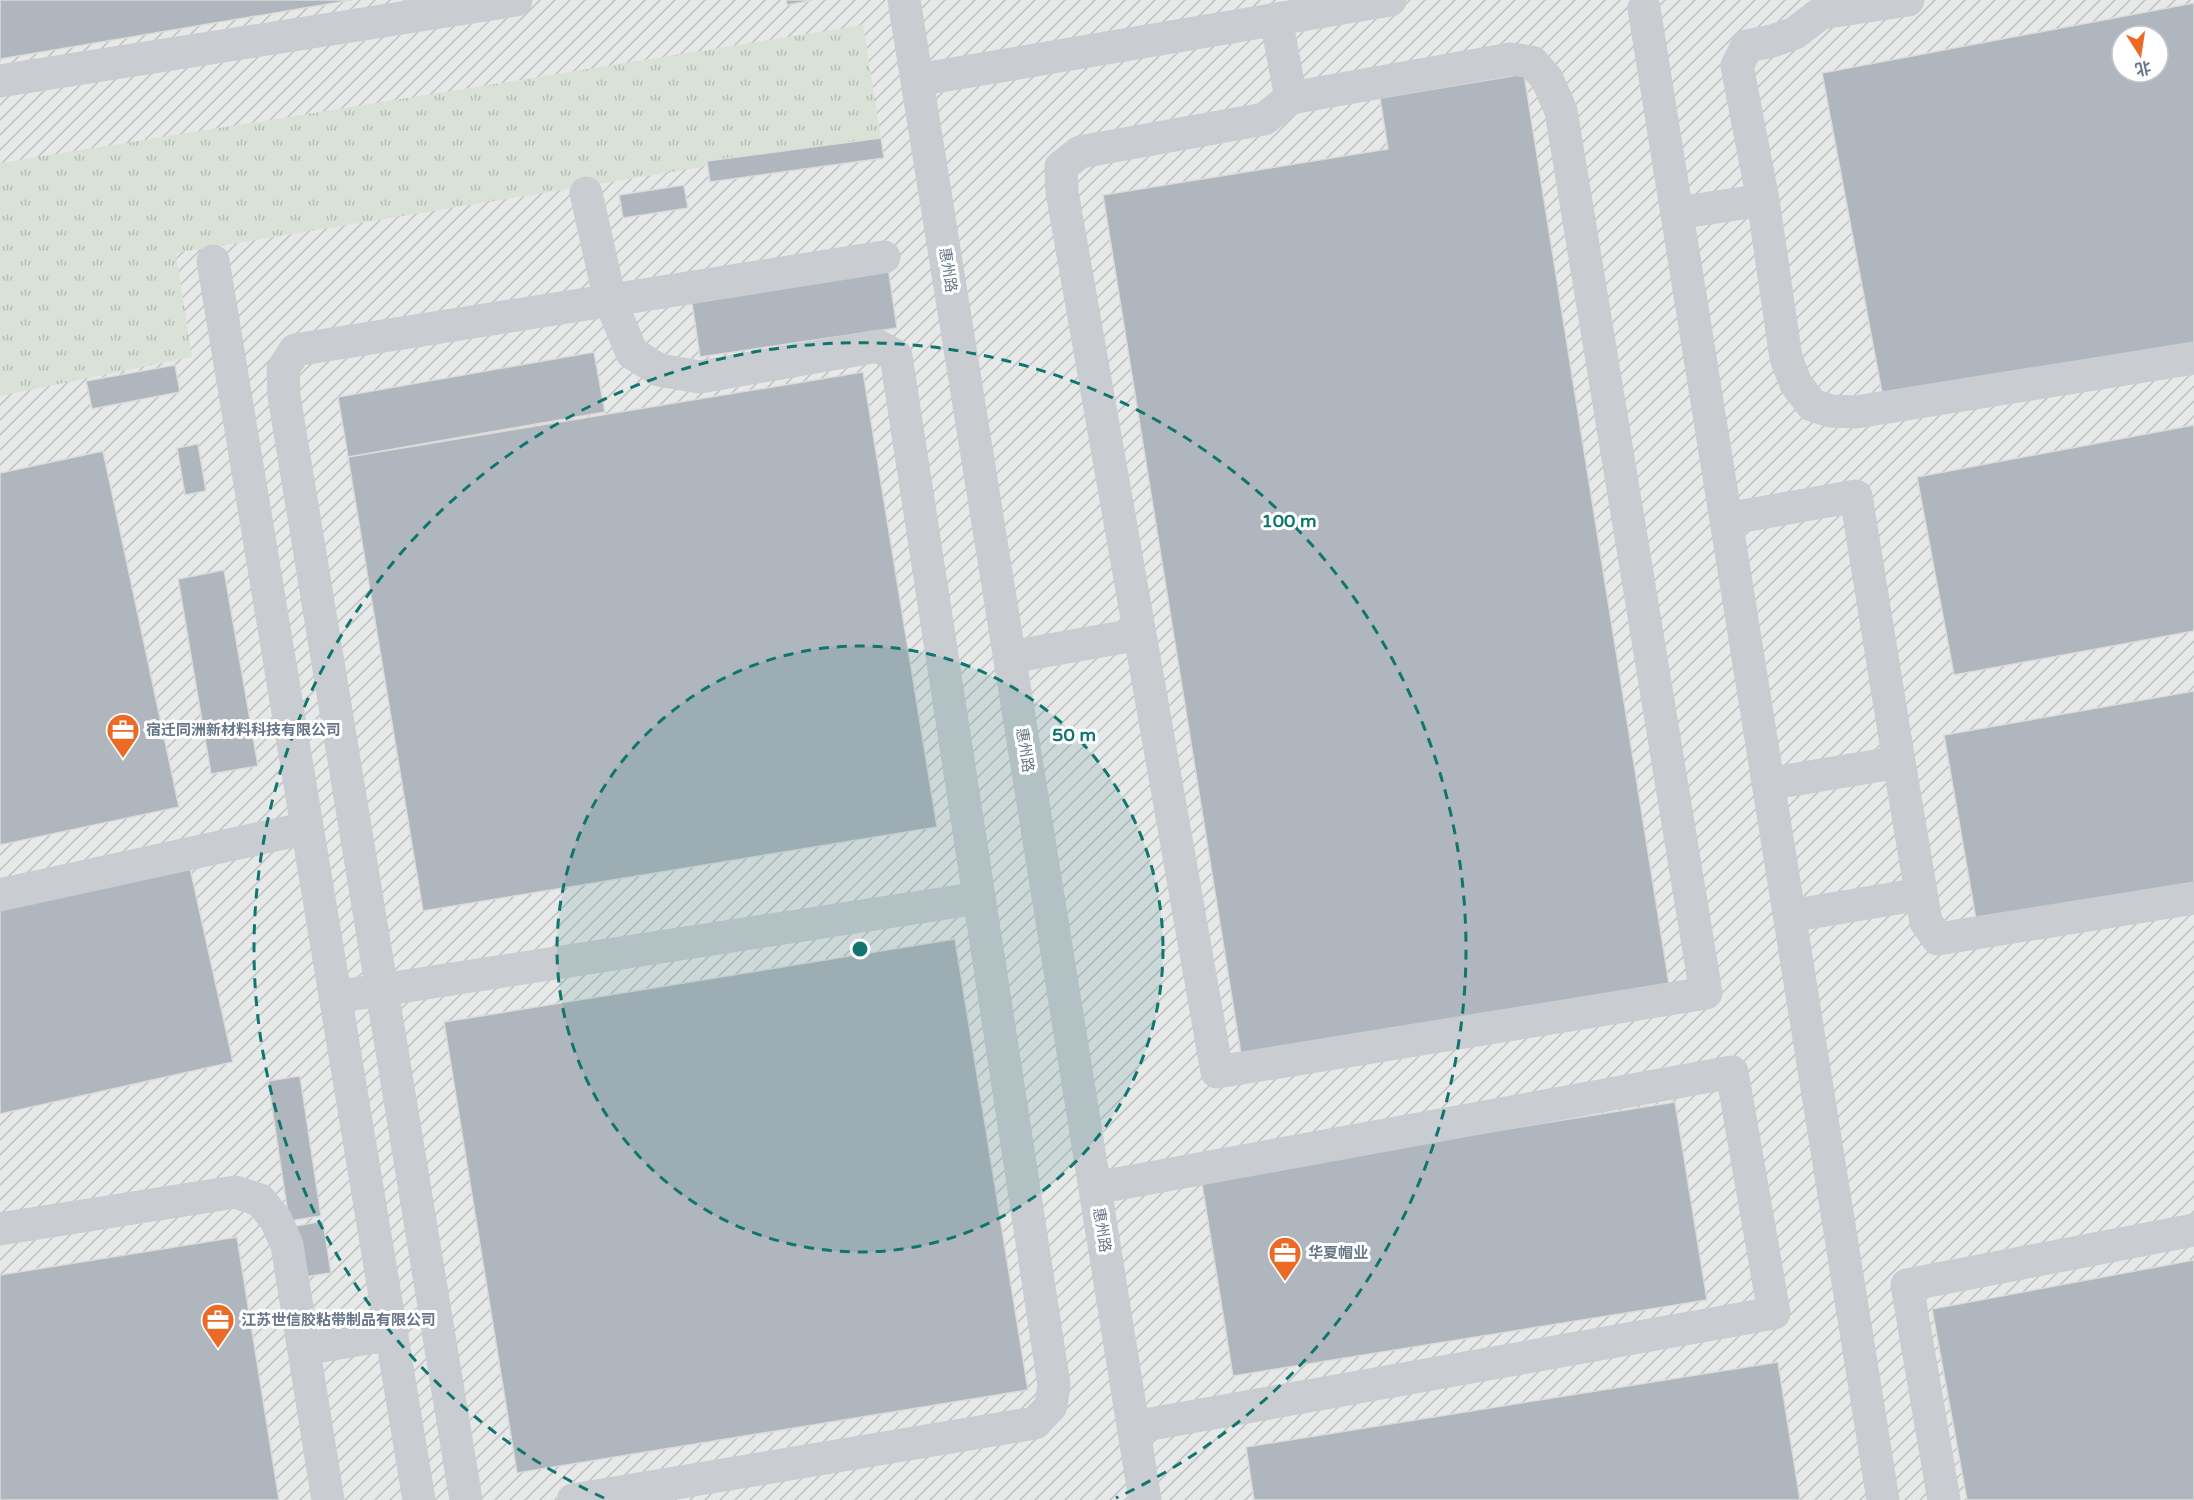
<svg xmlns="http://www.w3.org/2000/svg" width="2194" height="1500" font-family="'Varela Round','Noto Sans SC',sans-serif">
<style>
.industrial{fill:url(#industrial-furrows);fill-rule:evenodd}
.grass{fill:url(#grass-tufts)}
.building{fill:#b0b6be;stroke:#dbdbd9;stroke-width:1.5;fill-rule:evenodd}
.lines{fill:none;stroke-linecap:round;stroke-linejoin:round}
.minor{stroke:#c9ccd0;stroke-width:33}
.ring{fill:none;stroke:#0f766e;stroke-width:3;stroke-dasharray:10 8}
.labels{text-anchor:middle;stroke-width:6;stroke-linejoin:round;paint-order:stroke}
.street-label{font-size:15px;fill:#677689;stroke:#fff}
.poi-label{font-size:15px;font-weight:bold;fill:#677689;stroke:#fff;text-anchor:start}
.centre{fill:#0f766e;stroke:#fff;stroke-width:3}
.ring-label{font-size:18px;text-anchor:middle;font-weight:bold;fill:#0f766e;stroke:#fff;stroke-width:6;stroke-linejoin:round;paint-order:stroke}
</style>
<defs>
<pattern id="industrial-furrows" width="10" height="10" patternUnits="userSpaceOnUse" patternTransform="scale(1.5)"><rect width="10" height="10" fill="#e7e8e8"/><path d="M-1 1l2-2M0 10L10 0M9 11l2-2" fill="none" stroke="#bfc1c2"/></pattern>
<pattern id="grass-tufts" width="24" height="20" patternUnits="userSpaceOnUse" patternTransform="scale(1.5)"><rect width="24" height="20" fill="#dae2d8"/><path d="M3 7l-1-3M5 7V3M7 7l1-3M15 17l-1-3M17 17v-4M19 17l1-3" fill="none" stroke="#b5bcb5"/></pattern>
</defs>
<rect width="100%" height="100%" fill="#f9f9f7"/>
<path class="industrial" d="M0,0h2194v1500h-2194zM2122,36h36v36h-36z"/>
<path class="grass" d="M863,25l18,113 -705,115 16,104 -192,39v-233z"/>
<path class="building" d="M0,0h352l-352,59z
M786,0h28l-27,5z
M2194,3v342l-310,58 -62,-330zM2122,36h36v36h-36z
M1524,74l145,910 -428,70 -138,-859 285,-46 -8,-51z
M881,138l3,20 -174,24 -3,-21z
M684,185l4,23 -65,10 -4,-23z
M888,267l9,61 -197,29 -9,-61z
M594,352l11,60 -257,45 -10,-60z
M175,365l5,27 -88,17 -6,-28z
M863,372l74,455 -514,84 -75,-454z
M2194,425v206l-240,44 -37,-198z
M198,444l8,47 -21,4 -8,-47z
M103,451l76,356 -179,38v-372z
M224,570l34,196 -47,8 -33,-195z
M2194,691v196l-217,38 -33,-190z
M190,868l43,194 -233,52v-204z
M955,939l73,451 -511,83 -73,-451z
M300,1076l21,140 -32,5 -21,-140z
M1675,1102l32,198 -474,76 -32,-198z
M323,1221l8,52 -27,4 -8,-51z
M237,1237l42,263h-279v-225z
M2194,1260v240h-227l-35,-191z
M1778,1362l22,138h-546l-8,-53z"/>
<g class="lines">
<path class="minor" d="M904,0l241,1500
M1908,0l-87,13 -26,20 -23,8 -25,5 -10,20 26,134 23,158 10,26 16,21 19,6 25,1 338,-54
M1644,8l239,1492
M1276,19l15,79
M1511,59l21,3 15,17 14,32 145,882 -489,79 -155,-880 -1,-25 19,-15 184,-33 27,-21z
M917,80l473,-80
M0,81l516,-81
M1677,213l86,-13
M213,261l206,1239
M1726,519l130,-23 43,266
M1010,657l130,-23
M1768,784l131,-22 27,160 12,17 256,-41
M0,895l307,-67
M1790,916l131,-22
M335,997l644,-99
M1095,1188l637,-116 42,241 -640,114
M0,1229l235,-37 25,8 16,20 11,25 41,255
M304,1349l88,-15
M466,1500l-182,-1104 -1,-27 12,-19 589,-93
M573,1500l462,-77 16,-17 3,-21 -158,-1029 -18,-10 -178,31 -41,-7 -27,-17 -22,-53 -24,-107
M1944,1500l-37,-215 287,-55"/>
</g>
<circle cx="860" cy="949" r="303" fill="#0f766e" fill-opacity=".12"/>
<g class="ring">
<circle cx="860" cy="949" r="303"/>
<path d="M604 1498A606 606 0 1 1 1116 1498"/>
</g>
<defs>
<symbol id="office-pin" viewBox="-11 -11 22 30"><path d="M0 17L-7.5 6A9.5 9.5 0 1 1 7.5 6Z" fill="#eb6a25" stroke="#fff"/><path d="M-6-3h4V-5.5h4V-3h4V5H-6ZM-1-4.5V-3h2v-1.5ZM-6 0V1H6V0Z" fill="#fff"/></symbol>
</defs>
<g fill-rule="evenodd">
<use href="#office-pin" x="104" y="711" width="38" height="52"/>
<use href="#office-pin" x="1266" y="1234" width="38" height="52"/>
<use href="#office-pin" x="199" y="1301" width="38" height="52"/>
</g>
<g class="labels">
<g class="street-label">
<text transform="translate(948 270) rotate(81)" y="5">惠州路</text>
<text transform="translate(1025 750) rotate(81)" y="5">惠州路</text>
<text transform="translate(1102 1230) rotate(81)" y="5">惠州路</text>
</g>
<g class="poi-label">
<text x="146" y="735">宿迁同洲新材料科技有限公司</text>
<text x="1308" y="1258">华夏帽业</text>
<text x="241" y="1325">江苏世信胶粘带制品有限公司</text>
</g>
</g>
<circle cx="860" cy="949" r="9" class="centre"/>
<g class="ring-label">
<text x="1289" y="527">100 m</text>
<text x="1074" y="741">50 m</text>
</g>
<g transform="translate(2140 54) rotate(168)"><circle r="28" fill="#ffffff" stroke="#c2c8d0" stroke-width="1.5"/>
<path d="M0-4.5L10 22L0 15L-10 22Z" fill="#eb6a25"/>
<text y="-9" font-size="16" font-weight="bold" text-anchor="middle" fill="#677689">北</text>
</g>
</svg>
